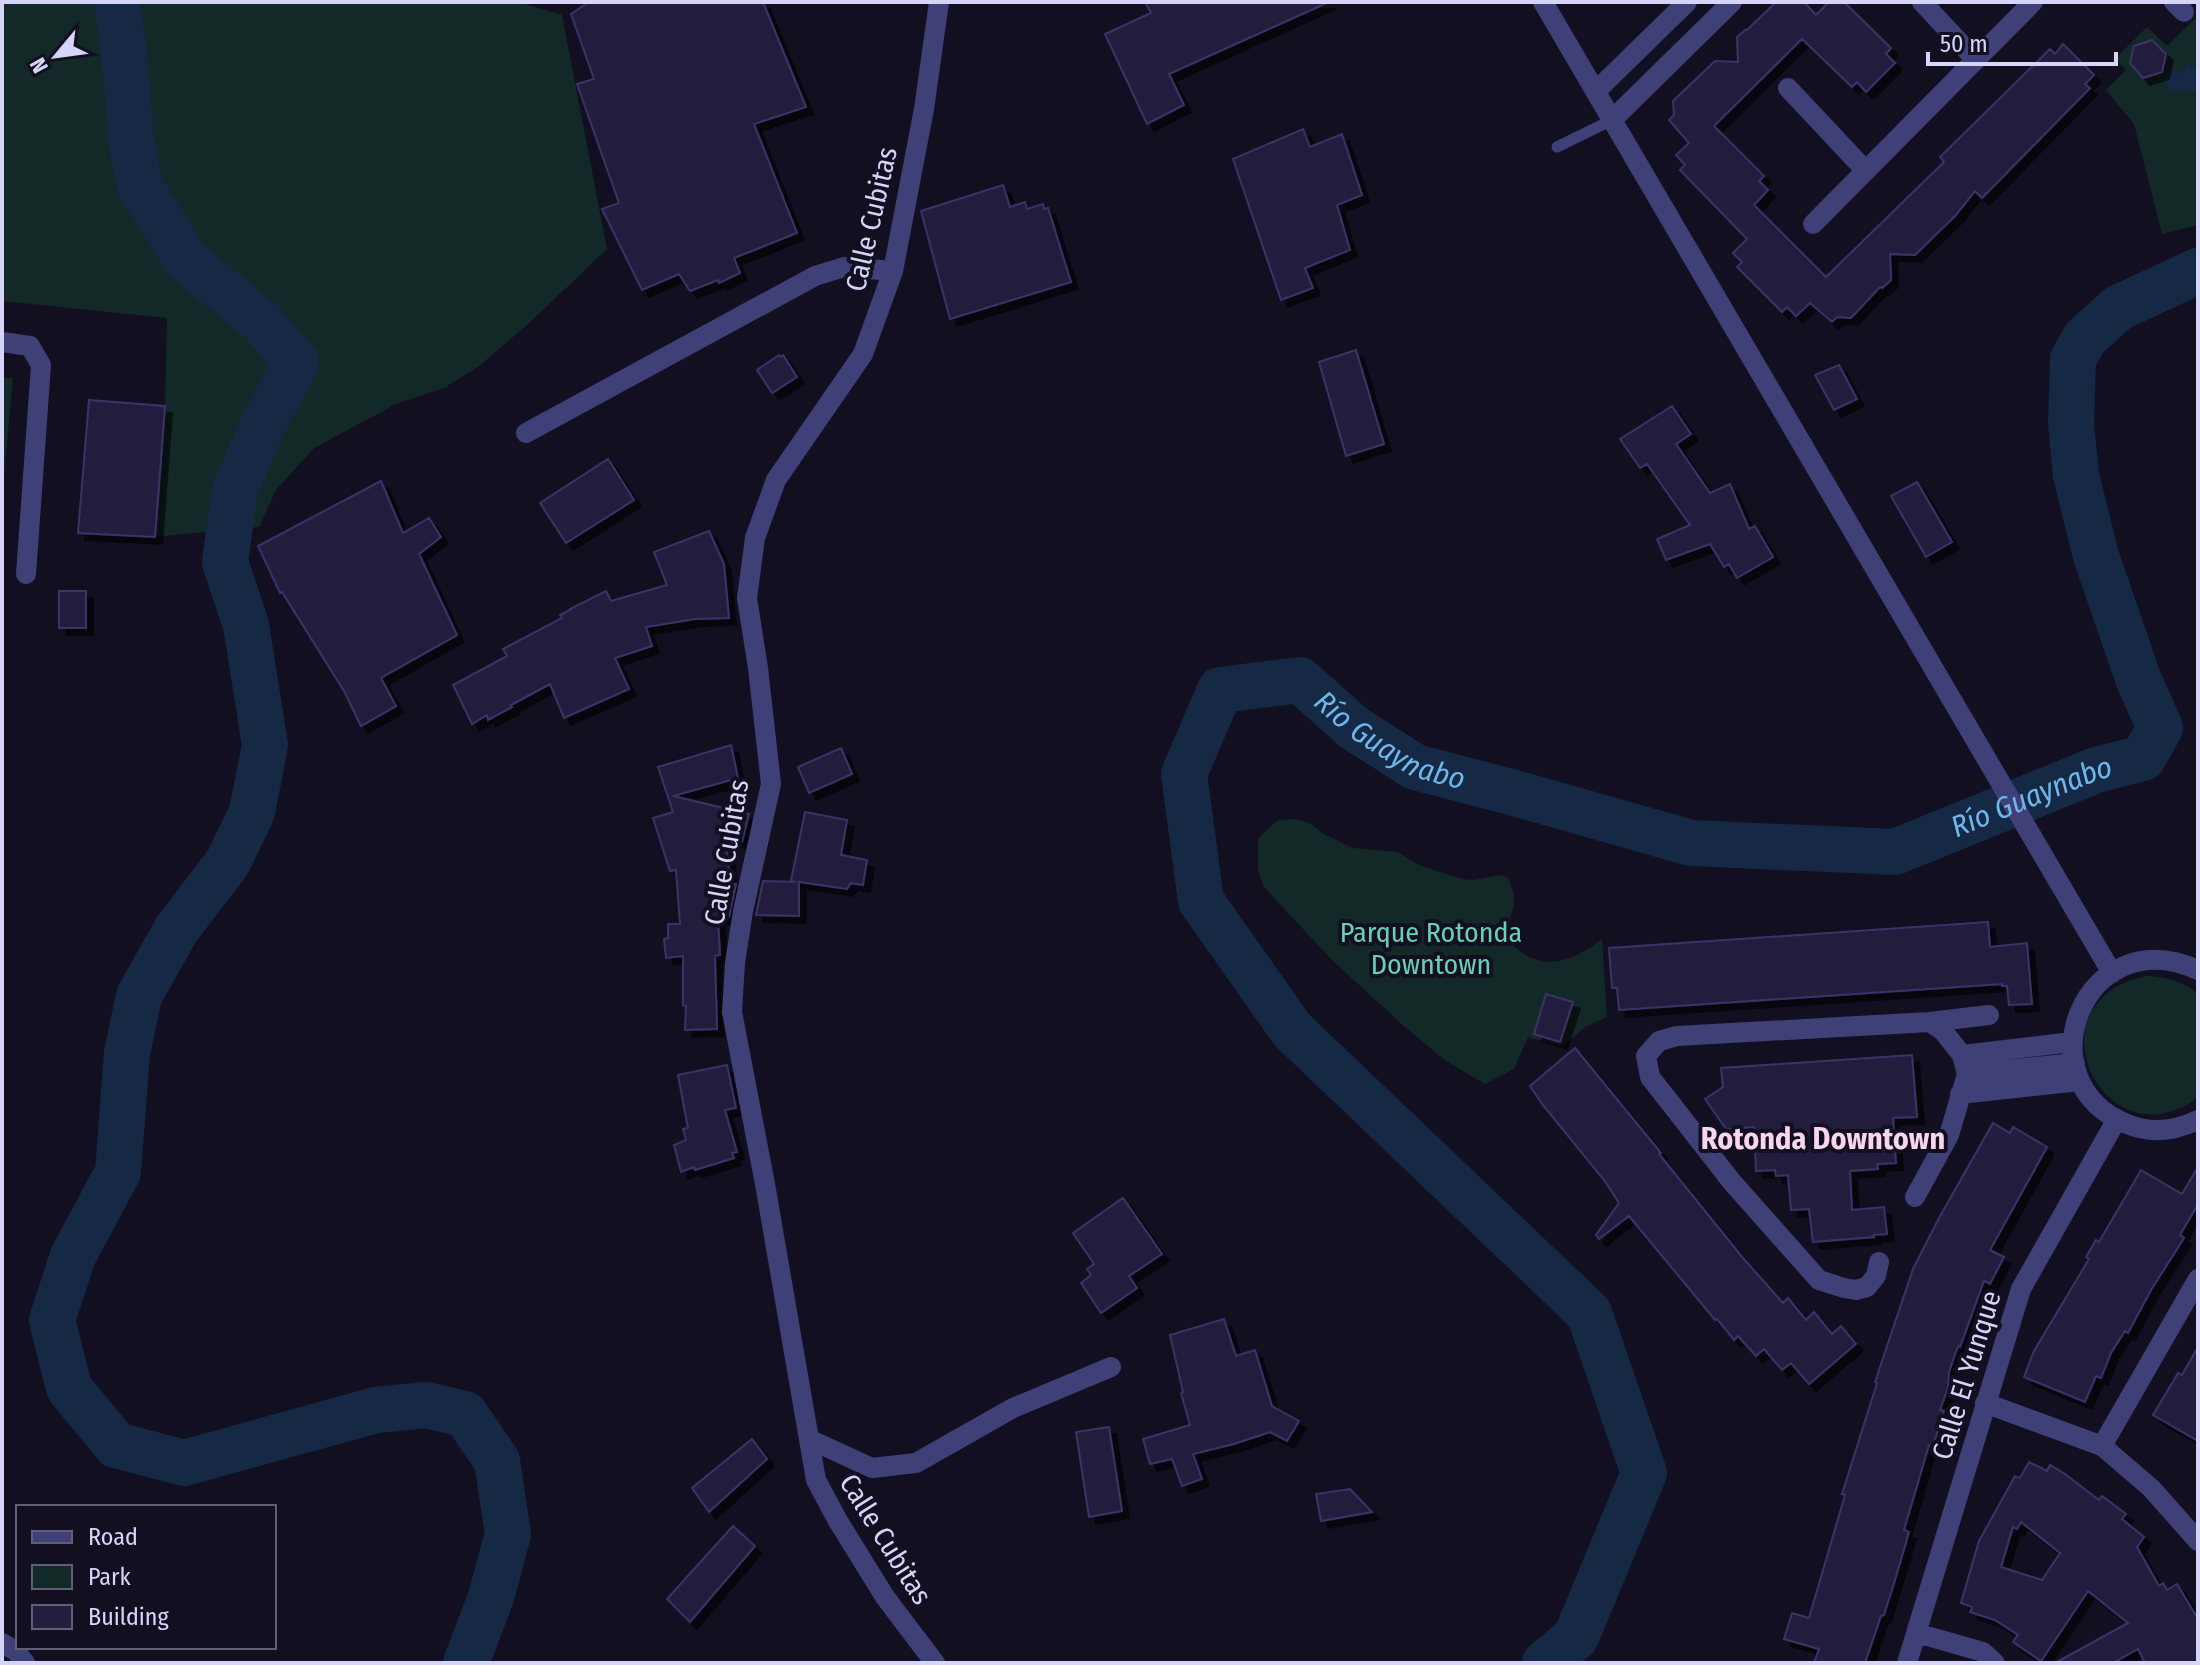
<svg xmlns="http://www.w3.org/2000/svg" width="2200" height="1665" font-family="'Fira Sans Condensed',sans-serif">
<style>
.green{fill:#132927}
.water{fill:#152944}
.lines{fill:none;stroke-linecap:round;stroke-linejoin:round}
.river{stroke:#152944;stroke-width:46}
.building{fill:#231e3e;stroke:#3b3367;stroke-width:2;fill-rule:evenodd;filter:url(#shadow)}
.service{stroke:#404079;stroke-width:11}
.minor{stroke:#404079;stroke-width:20}
.labels{text-anchor:middle;stroke-width:8;stroke-linejoin:round;paint-order:stroke}
.street-label{font-size:28px;fill:#d7d4fa;stroke:#121020}
.park-label{font-size:28px;fill:#69d0b3;stroke:#121020}
.water-label{font-size:30px;font-style:italic;fill:#6eb7ed;stroke:#121020}
.neighbourhood-label{font-size:30px;font-weight:bold;fill:#fad5ee;stroke:#121020}
</style>
<defs>
<filter id="shadow"><feDropShadow dx="7" dy="7" stdDeviation="0" flood-color="#0009"/></filter>
</defs>
<rect width="100%" height="100%" fill="#121020"/>
<path class="green" d="M2,2h516l44,13 45,234 -81,77 -47,40 -35,22 -48,16 -82,44 -38,42 -17,37 -104,10 10,-131 2,-88 -165,-17z
M2198,16v209l-36,9 -28,-110 -28,-34 20,-20 -11,-11 32,-32 20,19z
M2,378h11l-11,118z
M1295,819l15,4 12,10 31,15 44,4 24,14 41,13 12,1 25,-5 8,2c13,22 4,35 -1,58 5,10 13,17 23,22 29,12 50,-1 73,-18l5,78 -22,10 -23,20 -34,-10 -14,32 -29,15 -39,-23 -40,-33 -74,-68 -68,-73 -6,-17v-31l8,-9 13,-10z
M2146,976c20,1 37,5 52,18v103c-92,71 -175,-94 -52,-121z"/>
<path class="water" d="M2187,63l11,6v22l-27,1 -5,-9 3,-15 13,6z"/>
<g class="lines">
<g class="river">
<path d="M117,2l10,79 3,54 10,51 46,74 76,62 34,40 -33,63 -28,65 -10,72 21,63 19,120 -13,67 -24,50 -52,68 -37,66 -12,57 -9,119 -45,84 -21,64 17,68 47,57 68,18 192,-53 50,-5 39,9 32,47 11,73 -17,63 -25,66"/>
<path id="s1" d="M1545,1663l31,-26 68,-164 -55,-160 -297,-283 -91,-129 -17,-127 36,-84 80,-10 54,48 61,39 96,25 180,51 204,9 201,-82 47,-12 17,-30 -22,-50 -42,-122 -20,-81 -5,-51 2,-65 12,-21 33,-30 80,-37"/>
</g>
</g>
<path class="building" d="M589,2h174l43,105 -52,17 43,109 -63,25 6,15 -21,10 -1,-3 -28,11 -11,-17 -37,16 -40,-81 17,-6 -42,-119 17,-5 -23,-65z
M1145,2h184l-160,72 15,31 -37,19 -42,-90 46,-21z
M1776,2h28l12,13 13,-13h15l47,46 -5,6 9,9 -29,29 -9,-10 -5,5 -50,-48 -88,87 50,50 -5,5 9,9 -14,15 72,72 118,-115 -4,-5 110,-108 5,5 8,-10 31,31 -9,9 5,4 -108,110 -7,-7 -19,24 -41,40 -25,-1 1,26 -9,8 -2,-1 -29,31 -14,-1 -5,5 -22,-19 -14,13 -9,-9 -5,5 -45,-45 5,-5 -9,-9 14,-14 -67,-69 5,-5 -9,-10 13,-12 -20,-23 5,-5 -1,-14 42,-40 23,1 -1,-25 8,-7h2z
M2152,40l14,14 -4,18 -19,6 -13,-15 4,-17z
M1303,129l7,18 32,-13 20,61 -25,10 13,45 -45,18 8,20 -32,12 -48,-141z
M1003,185l7,22 15,-5 2,7 16,-5 1,5 4,-1 23,74 -121,37 -29,-108z
M1356,350l28,94 -38,12 -27,-94z
M779,355l2,2 2,-2 14,22 -25,16 -15,-23z
M1839,365l18,34 -23,11 -19,-35z
M89,400l76,6 -10,131 -77,-4z
M1672,406l19,28 -15,10 34,49 20,-9 19,45 6,-3 18,31 -36,21 -8,-14 -5,3 -14,-23 -44,16 -9,-21 33,-14 -43,-61 -7,4 -20,-29z
M608,459l26,41 -68,43 -26,-40z
M381,481l22,52 26,-15 12,19 -22,17 38,81 -76,43 15,28 -35,20 -17,-35 -62,-99 -2,1 -22,-47z
M1917,482l35,60 -26,15 -35,-61z
M709,531l15,33 5,54 -34,1 -49,8 6,19 -37,12 14,31 -65,29 -14,-34 -39,21 1,2 -24,13 -1,-5 -15,9 -19,-39 54,-29 -4,-7 59,-31 -2,-3 10,-5v-1l36,-18 5,10 56,-16 -13,-33z
M59,591h27v37h-27z
M731,745l7,33 -65,18 76,18 -7,28 -16,-3 4,46 6,-1 -7,33 -11,1 2,37 -5,1 2,73 -32,1 1,-24 -3,-1v-49l-17,2 -2,-19 4,-1v-14h12l-4,-54 -6,1 -17,-53 20,-6 -15,-45z
M841,748l11,26 -43,19 -11,-26z
M805,812l42,8 -6,35 26,5 -4,25 -12,-2 -4,6 -48,-7v34l-43,-1 7,-34 33,1 -5,-1z
M1988,922l2,25 37,-4 5,61 -23,1 -2,-19h-5v-2l-383,26 -2,-22h-5l-3,-40z
M1546,994l27,8 -13,40 -26,-8z
M1575,1048l86,105 -2,1 84,104 40,45 5,-5 18,22 8,-8 18,22 9,-8 15,18 -47,40 -18,-21 -9,7 -18,-21 -8,7 -18,-20 -4,4 -17,-21 -2,1 -86,-104 -30,23 -3,-4 23,-32 -15,-23 -62,-76 -12,-18z
M1912,1055l5,62 -24,1 3,45 -19,1 1,5 -28,2 2,39 32,-3 3,27 -14,1 1,2 -61,5 -4,-33 -18,1 -3,-35 -12,1 -1,-6 -19,1 -2,-44 -28,2 -21,-30 18,-12 -2,-19z
M727,1065l9,43 -11,2 12,42 -5,1 2,5 -39,12 -1,-3 -13,5 -7,-27 12,-5 -3,-11 5,-1 -10,-53z
M1993,1123l17,10 3,-6 34,20 -57,103 14,7 -14,27 -6,-3 -24,66 -2,-1 -9,26 -1,16 -8,22 4,1 -11,35 -4,-1 -25,85 5,2 -14,48 -11,35 -3,1 -16,47h-51l5,-14 -35,-10 8,-26 17,5 36,-123 -3,-1 35,-111 -2,-1 38,-113 26,-51z
M2198,1167v37l-18,31 4,3 -33,52 -23,43 -3,-2 -14,22 -10,25 -5,-2 -11,26 -61,-25 10,-26 55,-92 -3,-2 10,-17 3,2 42,-72 41,24z
M1123,1198l39,56 -33,22 8,12 -36,25 -20,-30 10,-8 -4,-6 7,-5 -21,-31z
M1224,1319l12,37 19,-6 17,56 27,15 -12,20 -17,-9 -36,12 -41,10 9,25 -20,7 -10,-27 -22,5 -7,-25 47,-14 -9,-32 2,-1 -13,-57z
M2198,1347v94l-45,-26 25,-42 4,2z
M1109,1427l13,84 -33,6 -13,-85z
M752,1439l15,20 -58,53 -17,-24z
M2029,1462l18,9 3,-6 15,9 34,26 3,-4 24,18 -4,5 22,18 -7,10 22,39 4,-3 4,7 10,-6 21,35v44h-53l-7,-14 -25,14h-58l73,-40 -40,-32 -47,70 -28,-19 5,-7 -23,-15 -25,-8 2,-5 -11,-4 18,-62 36,-65 5,2zM2021,1522l39,31 -18,27 -41,-13 12,-40 4,2z
M1350,1489l22,23 -51,9 -5,-27z
M733,1526l22,20 -65,76 -23,-23z"/>
<g class="lines">
<path class="service" d="M1557,147l55,-27"/>
<path class="minor" d="M1543,2l569,971
M1922,2l54,58
M2174,2l10,10
M1788,88l78,83
M1596,91l91,-89
M1612,120l120,-118
M1813,224l220,-222
M2,342l28,4 11,19 -15,209
M526,433l289,-157 29,-9 49,4
M2198,970c-114,-52 -177,111 -71,154 24,10 48,7 71,-4
M1930,1022l59,-7
M1962,1055l110,-13
M1967,1074l108,-11
M1960,1094l120,-13
M1879,1262l-3,14 -9,11 -11,3 -12,-2 -25,-8 -87,-98 -82,-105 -4,-21 13,-15 18,-5 253,-14 13,9 19,24 5,19 -18,61 -34,62
M1985,1403l117,43 49,42 47,53
M809,1439l63,29 44,-5 97,-55 98,-41
M2102,1446l96,-167
M1917,1633l66,19 12,11
M2,1643l14,8 9,12
M935,1663l-50,-66 -47,-76 -22,-41 -51,-296 -33,-172 3,-49 8,-52 28,-127 -13,-116 -11,-70 8,-60 21,-58 87,-126 30,-83 31,-162 15,-107
M1907,1663l114,-374 96,-170"/>
</g>
<g class="labels">
<g class="street-label">
<text transform="translate(871 219) rotate(-77)" y="10">Calle Cubitas</text>
<text transform="translate(726 852) rotate(-80)" y="10">Calle Cubitas</text>
<text transform="translate(1966 1375) rotate(-73)" y="10">Calle El Yunque</text>
<text transform="translate(886 1539) rotate(58)" y="10">Calle Cubitas</text>
</g>
<g class="park-label">
<text x="1431" y="942">Parque Rotonda<tspan x="1431" dy="32">Downtown</tspan></text>
</g>
<g class="water-label">
<text dy="10" stroke="none"><textPath href="#s1" startOffset="1366">Río Guaynabo</textPath></text>
<text dy="10" stroke="none"><textPath href="#s1" startOffset="2038">Río Guaynabo</textPath></text>
</g>
<g class="neighbourhood-label">
<text x="1823" y="1149">Rotonda Downtown</text>
</g>
</g>
<rect width="2200" height="1665" fill="none" stroke="#d7d4fa" stroke-width="8"/>
<rect x="16" y="1505" width="260" height="144" fill="#121020" stroke="#615e77" stroke-width="2"/>
<rect x="32" y="1531" width="40" height="12" fill="#404079" stroke="#615e77" stroke-width="2"/>
<text x="88" y="1545" font-size="24" fill="#d7d4fa">Road</text>
<rect x="32" y="1565" width="40" height="24" fill="#132927" stroke="#615e77" stroke-width="2"/>
<text x="88" y="1585" font-size="24" fill="#d7d4fa">Park</text>
<rect x="32" y="1605" width="40" height="24" fill="#231e3e" stroke="#615e77" stroke-width="2"/>
<text x="88" y="1625" font-size="24" fill="#d7d4fa">Building</text>
<g transform="translate(56 56) rotate(241)" stroke="#121020" stroke-width="6" paint-order="stroke">
<path d="M0-6L14 30L0 20L-14 30Z" fill="#d7d4fa"/>
<text y="-12" font-size="22" font-weight="bold" text-anchor="middle" fill="#d7d4fa">N</text>
</g>
<path d="M1928 52v12h188v-12" fill="none" stroke="#d7d4fa" stroke-width="4"/>
<text x="1940" y="52" font-size="24" fill="#d7d4fa" stroke="#121020" stroke-width="6" paint-order="stroke">50 m</text>
</svg>
